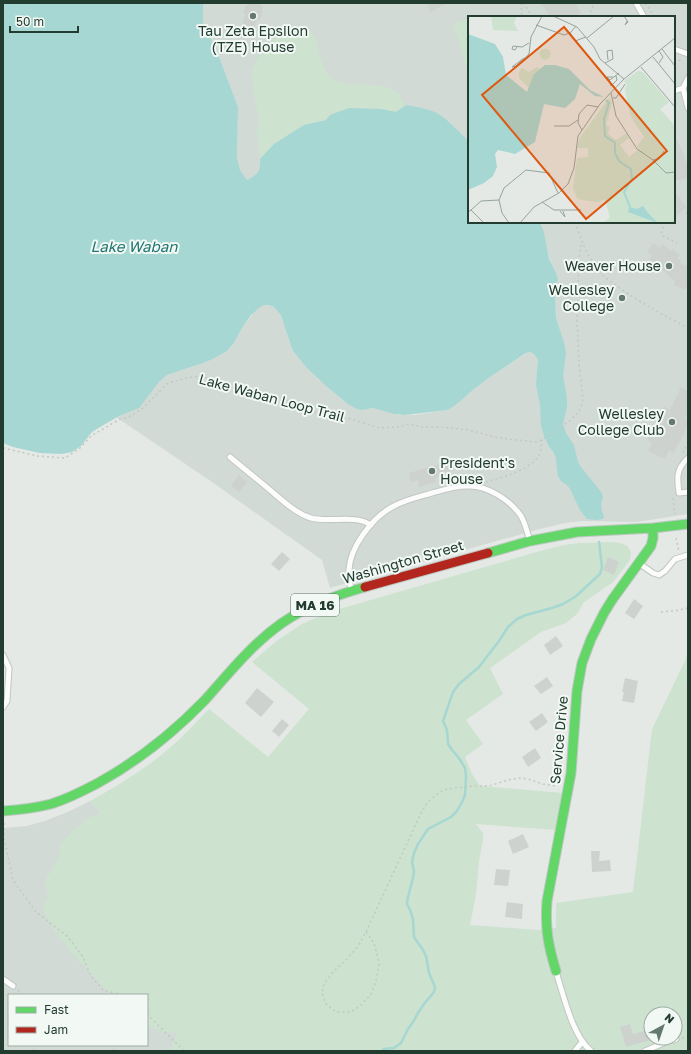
<svg xmlns="http://www.w3.org/2000/svg" width="691" height="1054" font-family="'Golos Text',sans-serif">
<style>
.built{fill:#d2dad5;fill-rule:evenodd}
.green{fill:#cde2cf;fill-rule:evenodd}
.water{fill:#a6d7d3}
.lines{fill:none;stroke-linecap:round;stroke-linejoin:round}
.stream{stroke:#a6d7d3;stroke-width:2.5}
.building{fill:#cdd2cf}
.lane-casing{stroke:#c1c6c3;stroke-width:7}
.fast-casing{stroke:#bfc7c3;stroke-width:11}
.jam-casing{stroke:#bfc7c3;stroke-width:11}
.path{stroke:#c1c9c4;stroke-width:1.5;stroke-dasharray:2 3;stroke-linecap:butt}
.lane{stroke:#fbfcfb;stroke-width:5}
.fast{stroke:#63d668;stroke-width:9}
.jam{stroke:#b3261e;stroke-width:9}
.poi-dot{fill:#667970;stroke:#f2f8f4;stroke-width:1.5}
.labels{text-anchor:middle;stroke-width:4;stroke-linejoin:round;paint-order:stroke}
.shield{fill:#f2f8f4;stroke:#60746b;stroke-width:1}
.shield-label{font-size:13px;font-weight:bold;fill:#223c30}
.poi-label{font-size:14px;fill:#223c30;stroke:#f2f8f4;text-anchor:end}
.street-label{font-size:14px;fill:#223c30;stroke:#f2f8f4}
.water-label{font-size:15px;font-style:italic;fill:#1f7672;stroke:#f2f8f4}
.inset-river{fill:none;stroke:#a6d7d3;stroke-width:2}
.inset-road{fill:none;stroke:#96a49d;stroke-width:1}
.view{fill:#de580e;fill-opacity:0.15;stroke:#de580e;stroke-width:2}
.inset-edge{fill:none;stroke:#223c30;stroke-width:2}
</style>
<rect width="100%" height="100%" fill="#e4e9e6"/>
<path class="built" d="M203,3h485v511l-51,8 -55,-1 -17,2 -29,7 -206,58 -8,-28 -110,-78 -96,-65 3,-1 20,-9 20,-25 8,-7 36,-12 10,-4 14,-8 7,-8 8,-15 13,-17 4,-4 5,-2h5l5,2 8,8 7,26 4,10 25,28 25,21 19,10 11,-2 26,7h16l33,-5 9,-6 16,-14 17,-13 37,-24 37,-11 -8,-24 -1,-27 2,-7 -10,-34 -3,-18 -4,-10h134v-205h-205v124l-7,-5 -136,-16 -22,5 -43,42 -4,6 -6,5 -4,2 -7,-10 -3,-13 1,-50 -23,-61 -12,-20z
M90,801l129,144 -49,106h-167v-223l24,-2 18,-5 25,-10zM9,995h138v50h-138z"/>
<path class="green" d="M469,19v55l-16,-50z
M309,30c2,2 5,4 6,7 2,3 2,6 2,9 3,10 6,24 14,31 16,13 43,3 60,12 7,3 11,10 15,16l-10,7 -15,-3 -32,-1 -19,7 -4,5 -22,5 -30,19 -14,15 -3,-28 2,-11 -6,-30 -1,-21 7,-13 18,-19 23,-6z
M611,542c12,1 23,3 19,18l-17,22 -30,21 -5,10 -12,10 -25,9 -51,36 13,26 -37,26 17,24 -18,13 7,17 8,12 83,7 -8,37 -79,-6 7,9v7l-4,21 -3,34 -6,30 69,5 17,-2v-25l77,-11 19,-163 32,-66 4,-10v398h-518l8,-18 -15,-1 -16,-6v-31h-36c-24,-27 -54,-52 -68,-86l5,-14 -3,-13 2,-5 12,-19 1,-14 16,-16 12,-10 13,-5 -11,-12c29,-16 57,-33 82,-55 13,-11 25,-25 37,-37l59,48 41,-48 -57,-47 26,-22 24,-16 27,-12 211,-61 24,-6 16,-2zM651,1014h24v24h-24z"/>
<path class="water" d="M3,3h200v23l12,20 23,61 -1,50 3,13 7,10c11,-5 14,-11 13,-21l14,-15 30,-19 22,-5 4,-5 19,-7 32,1 15,3 10,-7c10,2 26,4 34,10 11,7 19,18 29,26v81h71l4,10 5,27 7,14 2,6 -3,12 1,27 8,24 2,11 -3,23 4,22v8l-4,18 3,9 8,12 4,17 3,5 21,26 1,5 -2,6 1,7 2,6 -1,2 -7,1 -9,-1 -7,-9 -9,-19 -3,-5 -7,-5 -3,-5 -1,-6 -1,-12 -2,-5 -6,-8 -5,-12 -2,-7 -1,-22 -4,-19 2,-25 -3,-5 -4,-3 -5,1 -36,24 -17,13 -16,14 -9,6 -43,5 -11,-1 -21,-6 -11,2 -5,-1 -9,-5 -22,-18 -19,-18 -14,-17 -2,-5 -10,-31 -7,-8 -5,-2h-5l-5,3 -8,7 -9,13 -8,15 -7,8 -14,8 -10,4 -36,12 -8,7 -20,26 -20,8 -24,14 -4,3 -10,13 -9,6 -11,2 -21,-1 -27,-6 -10,-4z"/>
<g class="lines">
<path class="stream" d="M382,1051l2,-2 10,-1 7,-5 7,-14 5,-7 5,-9 6,-9 10,-12 1,-5 -6,-14 -3,-17 -3,-6 -9,-13 -1,-18 -3,-9 -3,-6 1,-7 5,-19 1,-7 -2,-9 2,-9 4,-9 10,-15 23,-12 6,-6 5,-9 3,-7 1,-19 -1,-8 -6,-10 -7,-8 -4,-6 -1,-14 -4,-9 10,-29 6,-8 20,-17 20,-26 9,-14 9,-8 9,-4 26,-7 11,-4 12,-7 25,-23 2,-7 -3,-25"/>
</g>
<path class="building" d="M248,3h7l8,3 -1,5 1,1 -3,8 -3,-1 -6,15 -11,-4 6,-16 -3,-1 3,-8 1,1z
M426,3h21l-16,9z
M541,3h34l6,10 -6,4h-25z
M674,135l8,15 6,17v11l-14,3z
M674,191l13,16 -13,11z
M654,243l5,5 4,-4 8,7 2,-2 7,6 -3,3 4,3 -1,2 8,4v16l-3,7 -11,-5 1,-4 -26,-22 3,-3 -5,-5z
M681,387l7,4v22l-3,5 3,2v5l-14,28 -5,-3 -4,9 -17,-8 4,-8 -5,-3 17,-34 6,4z
M453,458l3,11 -14,4v3l-7,2 1,4 -17,5 -1,-7 -7,2 -2,-9 31,-9 -1,-2z
M239,475l8,7 -8,10 -8,-6z
M282,552l8,7 -11,12 -8,-7z
M608,557l11,5 -5,13 -11,-5z
M634,599l9,7 -9,13 -9,-6z
M556,636l7,10 -13,9 -6,-10z
M547,677l6,9 -12,8 -7,-8z
M625,678l13,3 -4,22 -12,-2 2,-9h-2z
M257,688l17,14 -13,15 -16,-14z
M542,713l6,9 -12,9 -7,-9z
M282,719l7,6 -10,12 -7,-6z
M535,748l6,10 -13,9 -6,-10z
M523,834l6,13 -16,7 -5,-13z
M591,851h9l-1,10 11,-1 1,11 -19,1z
M496,869l14,1 -2,16 -14,-1z
M507,902l16,2 -1,15 -17,-2z
M630,1024l3,10 18,-5v11l-25,7 -6,-20z"/>
<g class="lines">
<defs>
<path id="lane" d="M636,3l8,14
M674,49l14,5
M688,78l-5,10 5,20
M674,91l9,-3
M230,457c13,11 27,22 40,33 12,10 25,23 41,28 18,5 44,-4 60,7
M688,458c-12,11 -11,20 -9,35l9,-1
M640,564l13,9 6,2 6,-4 10,-12 13,-4
M351,588c-2,-6 -3,-11 -2,-18 1,-23 23,-52 43,-63 12,-7 26,-10 40,-14 11,-3 23,-7 35,-7 20,-1 43,14 54,30 4,7 6,15 8,22
M3,655l6,13 -2,33 -4,6
M556,972c8,24 16,63 35,79
M3,979l10,7
M575,1051l7,-9
M645,1051l21,-9 10,-3"/>
<path id="fast" d="M488,553l42,-12 47,-9 76,-4 35,-4
M3,811c16,-1 32,-3 48,-7 16,-5 32,-13 47,-21 40,-22 75,-50 107,-83 24,-27 47,-56 77,-77 25,-17 54,-28 83,-36
M556,971c-8,-26 -11,-43 -9,-70l24,-128 6,-82 5,-28 9,-24 13,-26 8,-13 39,-54 2,-8v-10"/>
<path id="jam" d="M365,587l123,-34"/>
</defs>
<use href="#lane" class="lane-casing"/>
<use href="#fast" class="fast-casing"/>
<use href="#jam" class="jam-casing"/>
<path class="path" d="M521,3l1,14
M523,3l8,11 3,3
M645,3l10,14
M589,17l5,-14
M674,39l4,4
M674,58l7,3
M686,212l2,3
M575,222c5,15 10,29 19,42 6,11 17,18 27,25 22,15 44,27 67,39
M665,222l-4,12 2,2 14,7
M3,448l34,8 28,2 15,-10 11,-12 29,-17 9,-2 14,-9 25,-25 18,-5 14,-2 24,8 69,18 19,9 20,6 15,1 33,10 18,-1 11,-3 12,3h19l29,3 30,8 37,4 3,-1c9,-4 35,-22 40,-30 3,-3 3,-8 4,-12l-4,-36 -2,-42 2,-63 2,-13 1,-3
M683,453l5,-11
M486,482c16,-5 47,-12 54,-29 2,-4 1,-9 2,-13
M673,498l2,16
M676,538l3,14
M661,612l19,-2 8,-2
M4,823v15l9,42 23,32 32,25 15,20 8,19 12,14 20,5
M366,932l8,11 3,11 2,11 -3,16 -5,13 -10,11 -10,7h-15l-11,-9 -3,-10 2,-9 9,-12 14,-13 11,-13 8,-14 55,-119 6,-10 5,-5 10,-7 5,-2 26,-3h16l19,-6 13,-2 7,1 15,5 14,2
M18,990l5,5
M147,1014l37,37
M682,1038l6,-1
M34,1051v-6
M113,1051l2,-6"/>
<use href="#lane" class="lane"/>
<use href="#fast" class="fast"/>
<use href="#jam" class="jam"/>
</g>
<g class="poi-dot">
<circle cx="253" cy="16" r="4"/>
<circle cx="669" cy="266" r="4"/>
<circle cx="622" cy="298" r="4"/>
<circle cx="672" cy="422" r="4"/>
<circle cx="432" cy="471" r="4"/>
</g>
<g class="labels">
<rect class="shield" x="291" y="594" width="48" height="22" rx="3"/>
<g class="shield-label">
<text x="315" y="610">MA 16</text>
</g>
<g class="poi-label">
<text x="253" y="36" text-anchor="middle">Tau Zeta Epsilon<tspan x="253" dy="16">(TZE) House</tspan></text>
<text x="661" y="271">Weaver House</text>
<text x="614" y="295">Wellesley<tspan x="614" dy="16">College</tspan></text>
<text x="664" y="419">Wellesley<tspan x="664" dy="16">College Club</tspan></text>
<text x="440" y="468" text-anchor="start">President's<tspan x="440" dy="16">House</tspan></text>
</g>
<g class="street-label">
<text transform="translate(272 398) rotate(15)" y="5">Lake Waban Loop Trail</text>
<text transform="translate(403 562) rotate(-16)" y="5">Washington Street</text>
<text transform="translate(559 740) rotate(-85)" y="5">Service Drive</text>
</g>
<g class="water-label">
<text x="134" y="252">Lake Waban</text>
</g>
</g>
<g transform="translate(468 16)">
<rect width="207" height="207" fill="#e4e9e6"/>
<path d="M23,0h26l-3,7 4,8 -25,-1zM71.5 38a5.5 5.5 0 1 1 11 0a5.5 5.5 0 1 1-11 0ZM69,51l3,2 -6,5 -5,14 -10,-10v-6l3,-4 7,4zM170,55l5,1 26,30 -9,7 15,17v97h-73l8,-5 -5,-19 -6,3 -17,-2 -5,-2 -4,-10 4,-30 11,-1v-9h-11l2,-9 30,-41 3,5 -6,22 4,2 -2,7 8,6 11,-7 2,5 -9,7 9,12 10,-8 -2,-3 7,-9 -13,-20 -4,-16 -2,-13 2,-3 -3,-4z" fill="#cde2cf"/>
<path d="M0,18l27,10 8,13 3,18 21,17 7,-18 11,-9h10l14,4 21,21 14,7 -9,-1 -15,-12 -5,15 -10,9 -21,-4 -9,38 -20,12 -17,-4 -3,4 2,13 -4,9 -9,7 -16,7zM175,190l5,7 10,10 -30,-11 1,-5 8,2z" fill="#a6d7d3"/>
<path class="inset-river" d="M138,84l3,3 -5,16 1,17 10,7v10l4,8 12,8 1,10 -8,13 6,15"/>
<path class="inset-road" d="M85,0l24,11 17,20 6,12 24,20M156,0l4,6 -3,3 2,-4M68,9l28,10 6,-2 6,-7M102,17l5,8 11,-4M119,22l27,-22M49,31l-2,3 -3,-1 1,-3 9,1 7,-4M194,33l13,17M185,41l22,27M56,42l-12,9 4,-1 13,-12 2,-17 11,-21M137,47l8,-4 -1,-9 -5,1 1,9M191,47l4,-6 -4,-6M173,51l34,40M145,61h-6l3,3 9,-7M141,64l2,6 6,-6 -1,-4M143,77l5,23 21,33 16,11 13,13 9,-1M145,82h3l9,-14M86,110h15l9,-6M114,114l-4,-7 1,-9 8,-9 11,2M185,144l6,-1 5,-8M31,184l5,-12 22,-18 23,3 9,20M74,186l12,8h27M3,194l10,-9 18,-1 3,13 7,10M92,195l5,6 -2,-6M0,196l3,-2 13,13M52,207l14,-16 25,-14 9,-9 6,-16 4,-32 22,-32 24,-25 51,-41"/>
<path class="view" d="M96,11l103,124 -81,68 -104,-124z"/>
<rect width="207" height="207" class="inset-edge"/>
</g>
<rect width="691" height="1054" fill="none" stroke="#223c30" stroke-width="8"/>
<rect x="8" y="994" width="140" height="52" fill="#f2f8f4" stroke="#9fada6"/>
<rect x="16" y="1007" width="20" height="6" fill="#63d668" stroke="#9fada6"/>
<text x="44" y="1014" font-size="12" fill="#223c30">Fast</text>
<rect x="16" y="1027" width="20" height="6" fill="#b3261e" stroke="#9fada6"/>
<text x="44" y="1034" font-size="12" fill="#223c30">Jam</text>
<g transform="translate(663 1026) rotate(40)"><circle r="19" fill="#f2f8f4" stroke="#9fada6"/>
<path d="M0-3L7 15L0 10L-7 15Z" fill="#667970"/>
<text y="-6" font-size="11" font-weight="bold" text-anchor="middle" fill="#223c30">N</text>
</g>
<path d="M10 26v6h68v-6" fill="none" stroke="#223c30" stroke-width="2"/>
<text x="16" y="26" font-size="12" fill="#223c30" stroke="#f2f8f4" stroke-width="3" paint-order="stroke">50 m</text>
</svg>
